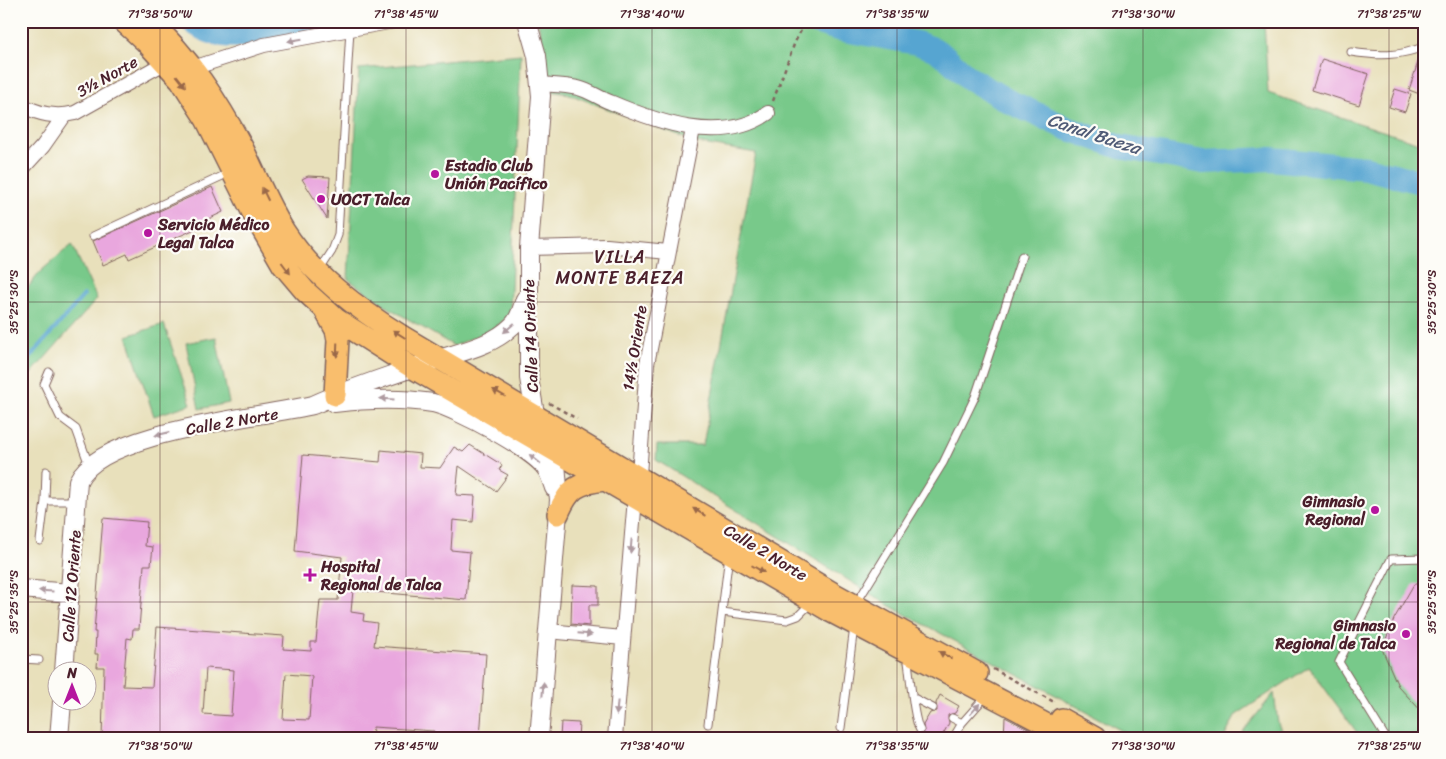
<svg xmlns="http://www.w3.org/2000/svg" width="1446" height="759" font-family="Sriracha,sans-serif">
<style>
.green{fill:#78c98a;stroke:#61745a}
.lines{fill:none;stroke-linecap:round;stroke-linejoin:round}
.stream{stroke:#57a5d1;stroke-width:4}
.river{stroke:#57a5d1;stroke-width:24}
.building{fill:#e9a7de;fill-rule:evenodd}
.service-casing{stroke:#81635d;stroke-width:9}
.minor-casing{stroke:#81635d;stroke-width:16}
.tertiary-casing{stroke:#81635d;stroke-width:20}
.primary-casing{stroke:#81635d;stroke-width:24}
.path{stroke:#81635d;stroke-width:2.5;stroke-dasharray:4 4;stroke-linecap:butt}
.service{stroke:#fff;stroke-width:7}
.minor{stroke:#fff;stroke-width:14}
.tertiary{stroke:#fff;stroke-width:18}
.primary{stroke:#f9be6d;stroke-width:21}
.oneway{fill:#ae9aa0}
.oneway2{fill:#996749}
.ticks{fill:none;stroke:#4a1f2b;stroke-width:1;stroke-opacity:0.45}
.poi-dot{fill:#b5179e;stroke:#fdfcf7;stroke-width:2}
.labels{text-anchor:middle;stroke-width:4.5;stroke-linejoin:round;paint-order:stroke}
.street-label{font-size:16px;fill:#4a1f2b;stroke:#fdfcf7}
.poi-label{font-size:16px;font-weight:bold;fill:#4a1f2b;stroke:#fdfcf7;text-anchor:start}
.water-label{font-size:18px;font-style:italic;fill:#505b76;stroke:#fdfcf7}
.neighbourhood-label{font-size:18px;letter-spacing:1px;fill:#4a1f2b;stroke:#fdfcf7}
.neatline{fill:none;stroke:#4a1f2b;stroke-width:2}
.ticks-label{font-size:12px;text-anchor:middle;fill:#4a1f2b}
</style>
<rect width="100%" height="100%" fill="#fdfcf7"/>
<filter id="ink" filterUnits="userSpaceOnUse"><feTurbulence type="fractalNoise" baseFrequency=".02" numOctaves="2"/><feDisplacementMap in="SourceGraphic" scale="10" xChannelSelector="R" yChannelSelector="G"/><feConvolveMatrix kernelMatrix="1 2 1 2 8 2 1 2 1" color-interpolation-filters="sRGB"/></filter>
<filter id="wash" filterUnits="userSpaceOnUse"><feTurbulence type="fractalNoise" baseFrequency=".0096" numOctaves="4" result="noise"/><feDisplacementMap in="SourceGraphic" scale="20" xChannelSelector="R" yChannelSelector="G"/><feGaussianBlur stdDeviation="1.12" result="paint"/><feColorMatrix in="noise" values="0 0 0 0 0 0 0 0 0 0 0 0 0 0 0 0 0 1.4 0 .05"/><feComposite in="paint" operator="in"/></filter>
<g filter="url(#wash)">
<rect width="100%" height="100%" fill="#e8e0bb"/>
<path class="green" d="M538,21h726l4,72 157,52v593h-64l-52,-71 -73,48 -12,23h-89l-247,-133 -232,-145 1,-15h46l53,-292 -59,-10 -128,-49 -20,-3z
M521,54l-11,260 -13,13 -43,19 -70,-41 -36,-26 11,-210z
M72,244l25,55 -76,86v-89l20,-25z
M164,324l27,80 -37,12 -27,-80z
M216,337l13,66 -30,6 -13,-66z
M1274,693l4,30 6,15h-46z"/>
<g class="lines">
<path class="stream" d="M21,368l63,-73"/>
<path class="river" d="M192,21c33,28 78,9 115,0
M812,21l26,8 79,14 17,6 12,8 23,21 39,23 61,28 51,18 83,15 68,-3 95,9 59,15"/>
</g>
<g id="blocks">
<path class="building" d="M1425,52v44l-16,-6 12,-37z
M1322,59l47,15 -10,31 -47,-15z
M1395,89l16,5 -6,18 -16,-5z
M308,176l22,1 -3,42 -25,-40z
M212,187l11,25 -21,10 2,3 -75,34 -2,-5 -24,11 -10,-24z
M470,445l32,20 -3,5 9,5 -12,16 -37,-25 -3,29 19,1 -2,26 -20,-2 -2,30 19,2 -4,48 -113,-10 -2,22 13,2 -1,7 14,2 -3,23 112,8 -6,84h-47l1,-7 -61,-4 -1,11h-270l2,-71h-7l1,-13h-3l1,-22h-2l9,-114 44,4 -2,24 8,1 -2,18h-7l-5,64h-6l-1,10 -5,-1 -4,48 29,1 5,-60 127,9 -1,13 28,2v-9h5l4,-42h18l4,-43 -47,-6 8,-96 77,7 1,-12 40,4 -1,13 20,1 14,-21 9,5zM206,668l28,2 -3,46 -28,-2zM286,674l26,2 -3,44 -26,-1z
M1414,584h11v131l-27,-29 -16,-37 12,-30z
M572,585l26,1v19h-9v21l-18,-2z
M940,695l19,11 -4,7 -7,2 1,8 -8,15h-25l2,-3 6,-2 -1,-8 7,-12 7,-2 -1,-8z
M1005,717l25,13 12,8h-38z
M561,722l18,1 -1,15h-18z"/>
</g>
</g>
<g filter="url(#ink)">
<use href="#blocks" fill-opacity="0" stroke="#81635d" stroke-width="1"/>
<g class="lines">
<defs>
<path id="service" d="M1351,52c26,4 49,5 74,-6
M93,236l138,-64
M319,271l13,-20 6,-16 12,-206
M49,372l-5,12 16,33 16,12 13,36
M46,471l-1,30h31
M40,541l5,-40
M856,604l87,-141 32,-66 47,-141
M722,612l65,8 11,-4 14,-14
M907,655c3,17 6,64 13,75
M21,659l18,1
M914,698l19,10
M952,718l10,5
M708,724l21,-169
M841,728l13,-101
M953,738l9,-15 24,-27
M1386,738l-47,-76 52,-103 34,-1"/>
<path id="minor" d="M193,68l71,-23 130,-24
M540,84c12,1 26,1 38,4 12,3 21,10 32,14 47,20 112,44 158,11
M21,105c18,9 34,13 54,8l91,-51
M21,170l22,-24 21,-30
M529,248l78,-2 61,6
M639,475l8,-111 46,-235
M548,631l75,7
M615,738l20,-240"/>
<path id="tertiary" d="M527,21l10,35 4,40 -12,152v130l6,36 21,49 3,37 -20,238
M334,403c34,-4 66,-5 99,0 23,5 102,47 114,67 3,5 5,12 7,18
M21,589l49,4
M64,672l14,-191c23,-50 183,-64 235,-76 40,-18 84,-32 126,-46 25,-8 54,-14 73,-33 8,-7 10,-18 13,-27
M59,738l3,-36"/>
<path id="primary" d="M123,21l23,21 35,38 25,39 48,96 29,50 22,26 31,28 77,49 417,243 242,127
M149,21c40,36 69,81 94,128 13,27 25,56 41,82 29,45 74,78 119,106l433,258 141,78
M326,312l10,18 2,10 -3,55
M558,514c11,-26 19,-31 47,-34
M1061,719l34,19"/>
</defs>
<use href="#service" class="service-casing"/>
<use href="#minor" class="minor-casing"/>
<use href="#tertiary" class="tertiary-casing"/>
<use href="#primary" class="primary-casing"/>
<path class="path" d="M773,101l22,-59 11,-21
M549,403l28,16
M993,669l63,34
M1111,733l9,5"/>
<use href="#service" class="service"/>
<use href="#minor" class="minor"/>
<use href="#tertiary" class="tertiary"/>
<use href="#primary" class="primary"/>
</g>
<defs><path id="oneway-solid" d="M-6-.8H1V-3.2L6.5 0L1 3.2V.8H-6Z" transform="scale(1.25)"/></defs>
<g class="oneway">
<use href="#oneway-solid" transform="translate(295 40) rotate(170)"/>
<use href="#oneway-solid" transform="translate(509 328) rotate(139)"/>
<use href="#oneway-solid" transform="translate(387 399) rotate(-177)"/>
<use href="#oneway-solid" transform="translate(162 434) rotate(167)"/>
<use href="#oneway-solid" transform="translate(535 459) rotate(-141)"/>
<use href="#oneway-solid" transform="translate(631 546) rotate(95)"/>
<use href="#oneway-solid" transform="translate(46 591) rotate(-176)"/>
<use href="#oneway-solid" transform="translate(585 634) rotate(5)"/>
<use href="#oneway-solid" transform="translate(543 689) rotate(-85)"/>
<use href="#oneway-solid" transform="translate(617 708) rotate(95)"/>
<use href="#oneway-solid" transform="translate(975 709) rotate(-49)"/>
</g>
<g class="oneway2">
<use href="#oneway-solid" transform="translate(181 81) rotate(52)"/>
<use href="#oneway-solid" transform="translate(265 194) rotate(-116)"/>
<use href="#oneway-solid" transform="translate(286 268) rotate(53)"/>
<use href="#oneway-solid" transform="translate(399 334) rotate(-148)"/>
<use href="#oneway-solid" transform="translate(337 350) rotate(92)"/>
<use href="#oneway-solid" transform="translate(499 393) rotate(-150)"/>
<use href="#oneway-solid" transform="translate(699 512) rotate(-149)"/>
<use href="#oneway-solid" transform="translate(758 569) rotate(30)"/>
<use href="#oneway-solid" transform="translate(945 655) rotate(-151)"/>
</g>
</g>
<path class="ticks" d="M160,21v717M406,21v717M652,21v717M897,21v717M1143,21v717M1389,21v717M21,302h1404M21,602h1404"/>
<g class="poi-dot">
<circle cx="435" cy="174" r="5"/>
<circle cx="321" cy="199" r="5"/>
<circle cx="148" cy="233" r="5"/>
<circle cx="1375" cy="510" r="5"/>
<path d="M307.5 567.5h5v5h5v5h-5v5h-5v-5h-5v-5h5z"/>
<circle cx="1406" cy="634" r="5"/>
</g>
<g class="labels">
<g class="street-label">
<text transform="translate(107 76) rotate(-29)" y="6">3½ Norte</text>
<text transform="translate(530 336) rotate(-92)" y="6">Calle 14 Oriente</text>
<text transform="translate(634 348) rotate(-81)" y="6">14½ Oriente</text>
<text transform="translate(232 421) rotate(-10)" y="6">Calle 2 Norte</text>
<text transform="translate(766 552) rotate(31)" y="6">Calle 2 Norte</text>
<text transform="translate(71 586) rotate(-86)" y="6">Calle 12 Oriente</text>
</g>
<g class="poi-label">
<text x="445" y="171">Estadio Club<tspan x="445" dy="18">Unión Pacífico</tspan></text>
<text x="331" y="205">UOCT Talca</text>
<text x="158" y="230">Servicio Médico<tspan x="158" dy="18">Legal Talca</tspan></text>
<text x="1365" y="507" text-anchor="end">Gimnasio<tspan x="1365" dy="18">Regional</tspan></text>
<text x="321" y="572">Hospital<tspan x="321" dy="18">Regional de Talca</tspan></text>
<text x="1396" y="631" text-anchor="end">Gimnasio<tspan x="1396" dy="18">Regional de Talca</tspan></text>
</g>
<g class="water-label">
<text transform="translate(1094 134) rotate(18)" y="6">Canal Baeza</text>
</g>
<g class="neighbourhood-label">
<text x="620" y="263">VILLA<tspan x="620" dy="21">MONTE BAEZA</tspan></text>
</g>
</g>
<rect width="1446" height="759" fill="none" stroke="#fdfcf7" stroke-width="55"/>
<g transform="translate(72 686)"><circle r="24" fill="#fdfcf7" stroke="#b5a4a5"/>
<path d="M0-4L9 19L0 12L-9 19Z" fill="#b5179e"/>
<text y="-8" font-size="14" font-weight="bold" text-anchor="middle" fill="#4a1f2b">N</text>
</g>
<rect x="28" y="28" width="1390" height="704" class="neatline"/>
<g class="ticks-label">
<text x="160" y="18">71°38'50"W</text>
<text x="406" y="18">71°38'45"W</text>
<text x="652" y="18">71°38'40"W</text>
<text x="897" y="18">71°38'35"W</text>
<text x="1143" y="18">71°38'30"W</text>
<text x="1389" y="18">71°38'25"W</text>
<text transform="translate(14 302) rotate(-90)" y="4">35°25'30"S</text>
<text transform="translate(1432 302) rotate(-90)" y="4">35°25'30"S</text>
<text transform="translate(14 602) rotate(-90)" y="4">35°25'35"S</text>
<text transform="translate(1432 602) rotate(-90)" y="4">35°25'35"S</text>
<text x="160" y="750">71°38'50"W</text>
<text x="406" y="750">71°38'45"W</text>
<text x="652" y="750">71°38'40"W</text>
<text x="897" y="750">71°38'35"W</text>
<text x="1143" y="750">71°38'30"W</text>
<text x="1389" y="750">71°38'25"W</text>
</g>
</svg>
